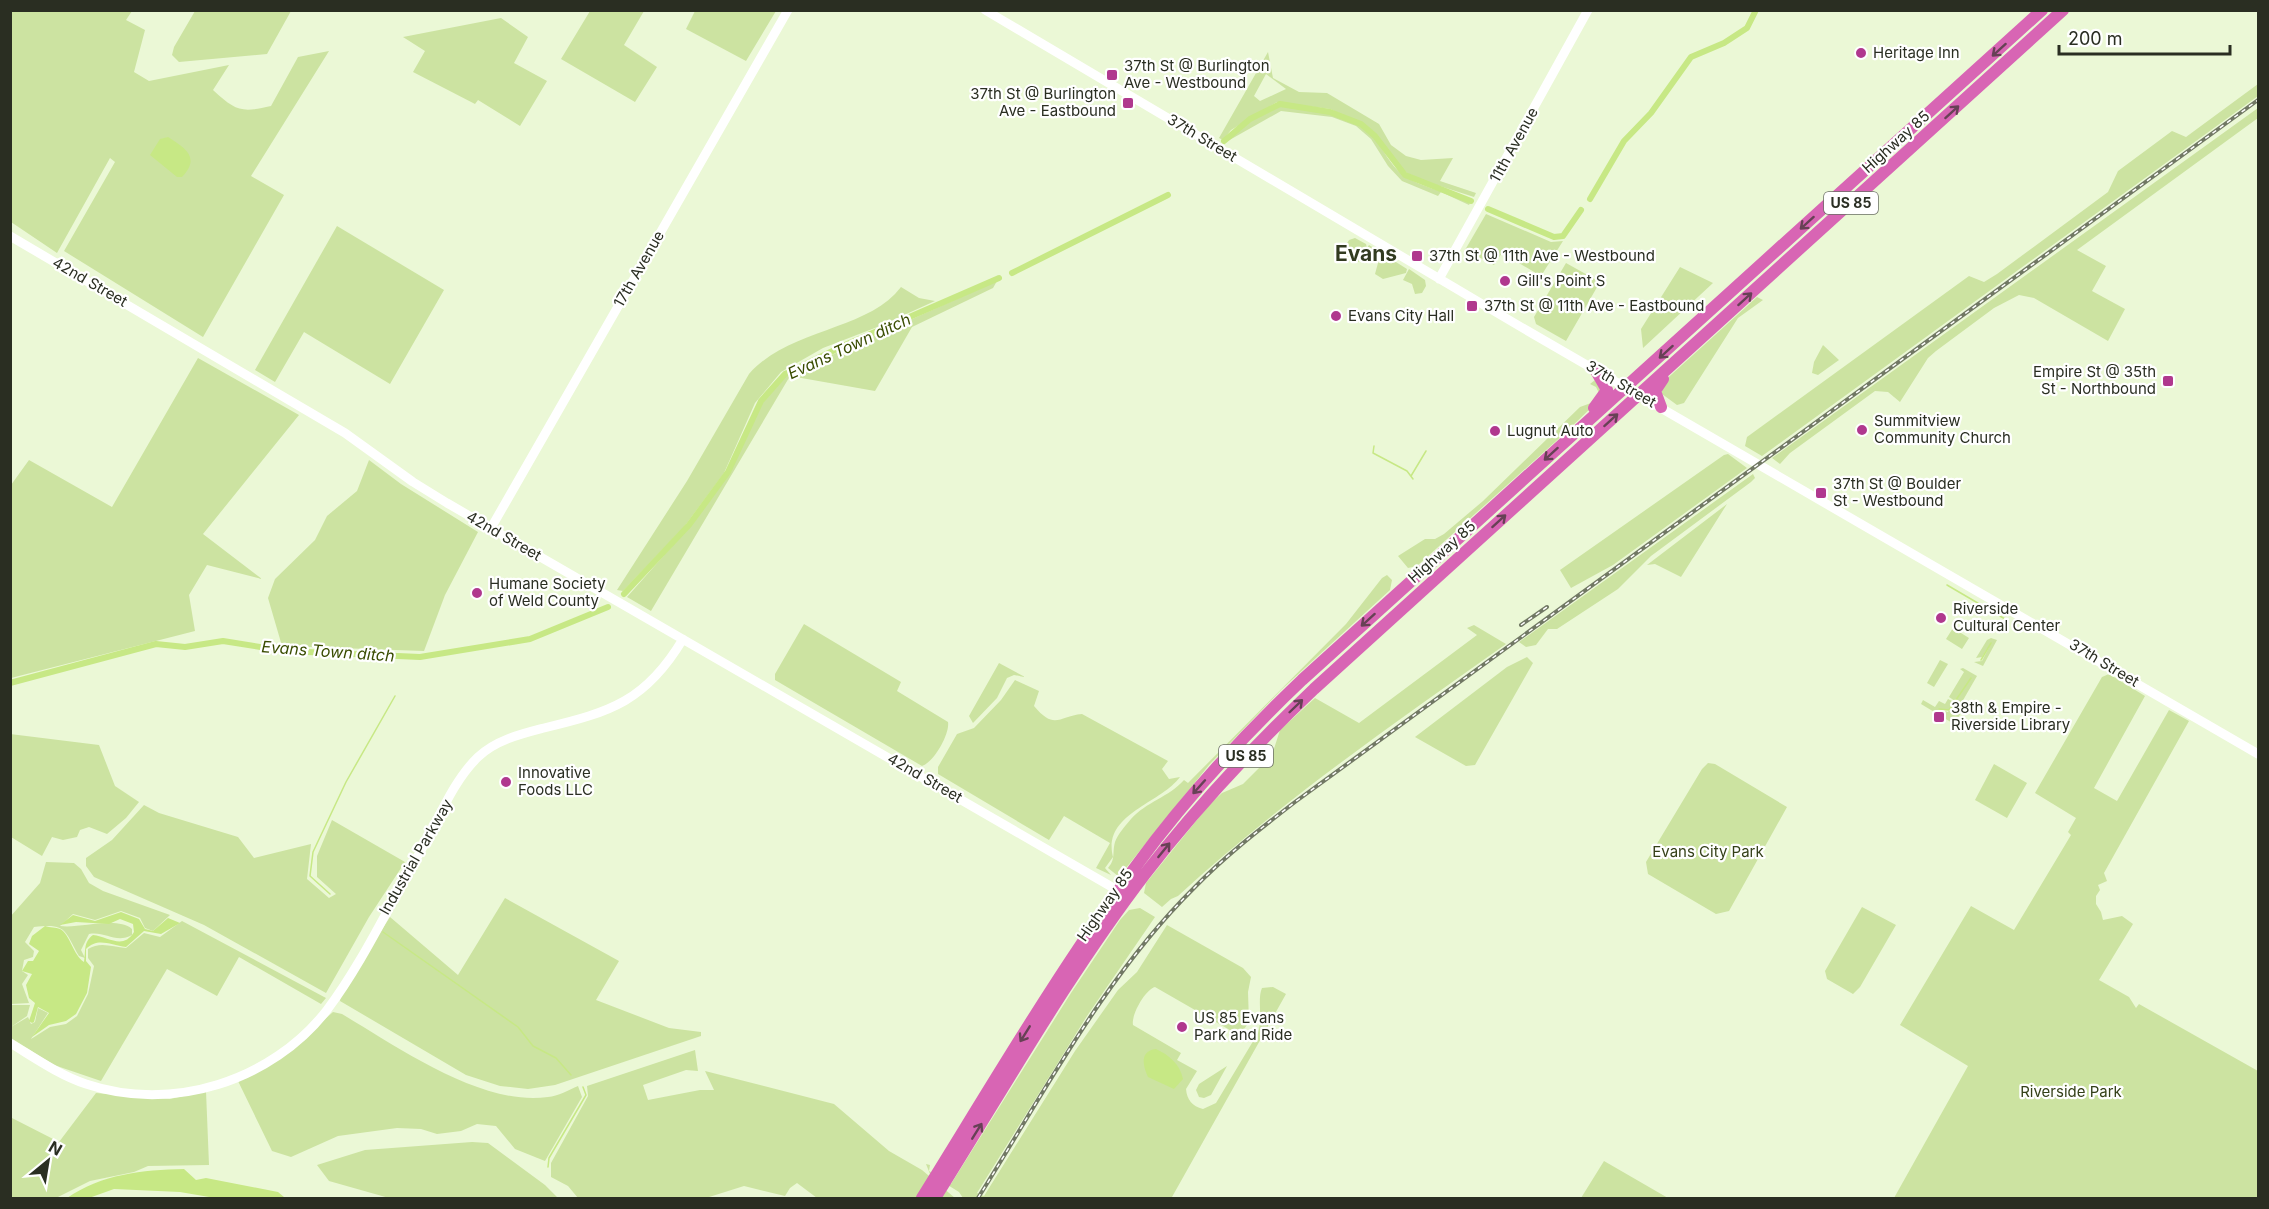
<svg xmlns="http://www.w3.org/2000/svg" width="2269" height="1209" font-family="Inter,sans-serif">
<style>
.green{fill:#cce3a1;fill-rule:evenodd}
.water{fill:#c7e885}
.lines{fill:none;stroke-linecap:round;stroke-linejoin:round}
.stream{stroke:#c7e885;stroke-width:1.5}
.canal{stroke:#c7e885;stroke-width:6}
.secondary{stroke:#fff;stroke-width:9}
.highway{stroke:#d865b4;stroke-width:12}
.rail-casing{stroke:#717864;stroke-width:4}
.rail{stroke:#fff;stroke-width:1.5;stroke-dasharray:4.5;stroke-linecap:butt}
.oneway{stroke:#674155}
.poi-dot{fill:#b0388e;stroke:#fff;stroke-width:2}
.labels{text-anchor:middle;stroke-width:4.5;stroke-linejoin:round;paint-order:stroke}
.shield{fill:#fff;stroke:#6a6d64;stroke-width:1.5}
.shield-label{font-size:14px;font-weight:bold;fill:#2a2e22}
.poi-label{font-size:15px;fill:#2a2e22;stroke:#fff;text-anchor:start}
.street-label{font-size:15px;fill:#2a2e22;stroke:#fff}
.park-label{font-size:15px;fill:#344018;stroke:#fff}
.water-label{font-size:16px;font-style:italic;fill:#394c00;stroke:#fff}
.district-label{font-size:21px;font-weight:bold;fill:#323b20;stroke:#fff}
</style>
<rect width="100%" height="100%" fill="#ebf8d6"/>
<path class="green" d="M10,11h122l-6,9 19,10 -11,42 15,9 80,-16 -16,25c23,21 28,23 58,16l27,-49 31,-6 -78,125 33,19 -81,142 -139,-86 51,-89 -5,-4 -53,95 -46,-31z
M195,11v-1l96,1 -24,43 -88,8 -7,-7 2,-8z
M590,11h54l-20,34 33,22 -22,35 -74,-43z
M695,11l1,-1 80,1 -30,50 -60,-32z
M501,18l27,19 -14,26 33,18 -27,45 -42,-26 -3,4 -62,-32 12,-21 -22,-14z
M1268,52l5,26 26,14 28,1 52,31 12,21 15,11 15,4 32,-2 -13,23 36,12 -2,4 -62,-20 -10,-8 -36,-43 -36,-17 -53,-7 -46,28 -8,10 -4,-2zM1266,74l20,15 -26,12 -6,-5z
M2258,84v12l-496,360 -17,-10 2,-9 222,-161 15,6 13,-8 111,-82 10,-21 54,-40 14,6z
M1281,106c32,5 71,5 93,32 10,12 16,27 28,36 20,15 47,17 68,29l-1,2 -28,-13 -3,4 -36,-15 -14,-15 -17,-27 -15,-13 -24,-9 -51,-6 -55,31 25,-21z
M2258,108v10l-181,132 29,16 -14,25 33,18 -17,32 -74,-43 -15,-3 -25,13 -58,43 -8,7 -28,44 -12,-10 -13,-1 -85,62 -10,11 -8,-6z
M1486,214l65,28 12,-1 -22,35 -39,-23 -8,12 -29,-15z
M337,226l107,64 -54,94 -86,-52 -29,50 -20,-12z
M1355,238l11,6 1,4 2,-3 38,24 -1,4 -23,6 -8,-5 3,-11 -18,-5 -1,4 -11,-5 -3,5 2,-5 -5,-5 7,-12z
M1566,263l34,19 -34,59 -30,-17 -2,-7z
M1680,267l33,16 -70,65 -2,-19z
M1409,269l16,11 1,6 -4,7 -7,1 -3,-10 -9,-4z
M997,281l-4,7 -81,39 -37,64 -85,-15 -139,235 -24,-14 64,-72 38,-53 33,-70 25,-27z
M901,287l18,11 16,3 -55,25 -57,22 -42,24 -26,31 -31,70 -40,54 -61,64 -6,-1 70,-109 62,-107c40,-46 119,-43 152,-87z
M1757,297l6,3 -25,18 -54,85 -7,2 -15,-11 -1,-10z
M1823,345l16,15 -21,15 -6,-2 2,-11z
M198,358l101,57 -96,119 59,45 -55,-14 -18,30 6,36 -184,47v-193l18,-25 83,47z
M1595,380l6,11 -6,13 -31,30 -147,132 -9,2 -10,-12 27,-17h10l9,-5 39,-33 97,-94 11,-4 8,-10 -3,-6 -6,-3z
M1728,454l19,14 -134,97 -42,23 -11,-18 164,-115z
M369,460l32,24 77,48 -33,63 -21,56 -142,-5 -14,-48 7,-19 40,-39 12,-24 30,-25z
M1753,474l2,4 -4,4 -100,74 -33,33 -61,40h-9l-12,16 -10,2 -7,-5z
M1727,504l-46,73 -26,-13 -8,1z
M1387,575l5,5 -2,10 -108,99 -73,76 -87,108 -4,3 -10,-8c8,-9 4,-15 7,-26 3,-8 10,-16 16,-23 15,-17 38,-22 53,-39l4,3 158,-159 36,-46z
M804,624l97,58 -4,9 51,31c2,12 -14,40 -26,44l-147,-86v-6z
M1474,625l32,19c-113,80 -227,159 -328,252l-7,3 -9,8 -18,-14 2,-10 63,-78 13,-12 21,-9 29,-29 8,-25 35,-32 44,25 118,-88 -10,-7z
M1953,628l16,10 -7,11 -16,-10z
M1991,638l6,2 -14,26 -9,-4 8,-1 9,-18 -9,14 -6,1 11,-18z
M1527,657l6,6 -58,102 -9,1 -51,-29 92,-70z
M1940,660l8,4 -14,23 -7,-4z
M999,663l26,14 -11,-2 -7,3 -10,20 -24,25 -4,-7z
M1963,668l14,8 -15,26 4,3 -12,19 -33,-20 2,-4 12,7 4,-6 6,3 3,-5 6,3 -5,8 -11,-1 10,3 23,-34 -16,23 -6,-4 15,-25 -4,-3z
M2109,674l36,22 -51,92 23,13 52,-91 20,11 -85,152 3,8 -9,4 2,5 -4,6v8l5,8 2,8 19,-4 11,8 -34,56 30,17 7,11 3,-4 119,67v127h-364l74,-132 -68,-41 71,-119 43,24 57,-95 -3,-3 8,-14 -41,-25 67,-116z
M1015,680l24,11 -5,15c21,25 25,10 48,8l86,47 -6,8 7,10 11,-2c-20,27 -78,37 -67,80l-8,11 6,7 -15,-7 14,-25 -46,-27 -15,24 -111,-66v-7l19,-33 17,-6 27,-28z
M10,734l89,11 16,41 24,16 -13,16 -19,16 -18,-7 -9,3 -3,7 -14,3 -11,-3 -10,19 -31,-19z
M1708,763l7,1 72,43 -58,104 -13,3 -68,-40 -2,-12 56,-93z
M1994,764l33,19 -20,35 -32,-18z
M144,805l15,8 79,24 16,21 57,-14 -4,35 22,19 7,-4 -19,-17v-21l15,-36 73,42 -36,55 -43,76 -122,-68 -110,-48 -8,-11v-8l26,-18z
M46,862l28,1 7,6 8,14 14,8 67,24 -17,16 -8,-3 -5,-10 -19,-7 -26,9 -22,-6 -13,12c19,3 57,-10 72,3v6c-16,9 -27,-4 -43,-1l-8,16 4,8 -6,-2c-15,-26 -12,-33 -45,-29l-9,15 9,9 -1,6 -9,3 -2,11 6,4 -6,9 7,19 -18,1 -1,-87 30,-34z
M505,898l114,63 -23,39 73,28 32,4v4l-146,49 -27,4 -28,-3 -34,-11 -126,-74 1,-8 49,-76 68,58z
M1862,907l34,18 -36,62 -7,7 -26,-15 -2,-8z
M1140,908l15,9 -68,99 -110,177 7,3 91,-145 43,-61 19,-18 30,-47 76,43 8,9 -3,15 1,30 -7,10 -7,1 -80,-46c-10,3 -24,28 -22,38l48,28 -4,7 20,11 -11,18c1,11 6,17 17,20l13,-6 42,-70c5,-15 -1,-34 4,-45l11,-1 13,7 -114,203 -209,1 -4,-6 -29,-18 -4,-10 4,1 -1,6 22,13 120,-191 49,-73 9,-10z
M182,921l144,77 -5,6 -82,-47 -22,39 -50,-27 -66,112 -47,-16 -43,-27 -1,-33h20l-3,11 -16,11 17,-10 3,7 4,-2 3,-14 10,5 -17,26 19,-12 16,-3 11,-8 11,-22 6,-28 -6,-8v-9c12,-8 25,-2 38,-1l18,-15 16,4z
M333,1012l9,2c54,32 140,93 206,83 10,-1 21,-7 30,-11l4,11 -37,64 -30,-12 -19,-23 -19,-2 -16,7 -24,3 -16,-5 -24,-1 -59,8 -47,21 -19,-6 -34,-70 43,-23z
M695,1050l3,21 -12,-1 -43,15 5,15 52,-10h14l-9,-19 129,33 55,47 33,19 33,28h-138l-20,-15 -7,5 -5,8 -41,-10 -38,12h-128l-10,-12 -17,-9v-14l37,-67 -1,-10z
M1227,1066l-16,29 -7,3 -5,-1 -3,-7 3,-6z
M206,1091l3,74 -61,1 -14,6 -44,9 -34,17h-45l-1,-81 49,25 37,-49 74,6z
M472,1142l16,1 57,42 13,13h-169l-60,-17 -12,-16 48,-15z
M1604,1161l64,37h-87z"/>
<path class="water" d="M168,137c17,11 33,20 14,40h-5l-27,-22 10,-16z
M121,912l18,7 6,10 8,2 15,-13 12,5 -19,11 -17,-3 -18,16c-16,-2 -28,-10 -40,2v12l5,6 -4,26 -11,21 -10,7 -17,4 -17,12 17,-24 -11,-6 -4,15 -2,1 -3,-2 6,-18 -6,-5 -3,-13 6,-11 -10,-3 6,-10h5l6,-10 -10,-7 3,-8 13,-10c5,2 11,1 15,3 10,5 13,26 24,33 2,-11 -1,-20 9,-27 16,2 30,15 41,-3l-1,-8 -13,-5 -11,5 -33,-2 -16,3 13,-10 22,6z
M1156,1049c13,6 24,15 27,30l-9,10 -26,-12c-5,-11 -9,-26 8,-28z
M184,1169l12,11 10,-2 72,14 6,5 -69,1 -35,-6 -66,-3 -25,9h-22c35,-24 75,-28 117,-29z"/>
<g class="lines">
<path class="stream" d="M1374,446l-1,7 34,18 6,8
M1411,476l15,-25
M1947,585l58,34
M1981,660l10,-17
M1939,709l10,1 22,-32
M330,894l-20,-18 3,-24 33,-70 49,-86
M383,932l135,95 15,19 23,12 15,17
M548,1167l1,-9 37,-63 -3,-8"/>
<path class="canal" d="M1224,141l26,-22 30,-15 50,8 31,12 14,12 30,39 66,26
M1590,199l34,-58 27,-28 40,-56 33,-14 23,-15 9,-18
M1488,209l66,28 9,-1 18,-26
M1012,273l156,-78
M624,594l65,-69 39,-53 33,-71 24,-27 60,-29 154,-67
M10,683l146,-39 29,3 38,-6 62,10 135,6 110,-18 78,-32"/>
<path class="secondary" d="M985,10l536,317 737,427
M10,236l335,197 68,49 34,21 677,391
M1439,279l149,-269
M491,528l297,-518
M10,1043c25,15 49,32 76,41 86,29 186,-3 241,-74 36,-48 62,-105 92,-156 18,-31 33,-72 59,-97 18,-17 43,-23 66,-29 67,-16 102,-27 139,-89"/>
<path class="highway" d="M1661,407l-6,-16 8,-12
M1594,408l13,-18 -12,-21
M922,1198c69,-111 136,-226 214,-332 49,-67 106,-129 166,-186l740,-670
M935,1198c68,-108 132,-222 210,-324 51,-66 108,-127 169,-185l749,-679"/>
<defs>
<path id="rail" d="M1521,625l26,-18
M978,1198c66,-105 127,-222 216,-310 31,-32 66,-59 101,-86l963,-702"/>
</defs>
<use href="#rail" class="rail-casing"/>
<use href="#rail" class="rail"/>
</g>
<defs><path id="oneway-shaft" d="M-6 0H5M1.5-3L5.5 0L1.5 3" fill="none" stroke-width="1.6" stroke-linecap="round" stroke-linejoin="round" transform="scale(1.5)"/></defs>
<g class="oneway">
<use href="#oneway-shaft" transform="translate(1999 50) rotate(138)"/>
<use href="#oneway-shaft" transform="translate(1952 112) rotate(-42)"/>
<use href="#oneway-shaft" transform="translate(1807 223) rotate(138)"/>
<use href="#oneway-shaft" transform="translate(1745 299) rotate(-42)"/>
<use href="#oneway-shaft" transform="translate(1666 352) rotate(138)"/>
<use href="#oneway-shaft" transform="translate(1611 420) rotate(-42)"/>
<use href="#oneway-shaft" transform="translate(1551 454) rotate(138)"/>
<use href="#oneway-shaft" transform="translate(1499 521) rotate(-42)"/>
<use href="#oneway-shaft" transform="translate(1368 620) rotate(138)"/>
<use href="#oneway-shaft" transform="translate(1296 706) rotate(-44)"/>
<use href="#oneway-shaft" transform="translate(1199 787) rotate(132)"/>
<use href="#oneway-shaft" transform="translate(1164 850) rotate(-51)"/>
<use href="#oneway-shaft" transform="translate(1025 1034) rotate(122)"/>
<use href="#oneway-shaft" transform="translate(977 1131) rotate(-58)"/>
</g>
<g class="poi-dot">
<circle cx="1861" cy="53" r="6"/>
<rect x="1106" y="69" width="12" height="12" rx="3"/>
<rect x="1122" y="97" width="12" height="12" rx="3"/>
<rect x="1411" y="250" width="12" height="12" rx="3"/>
<circle cx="1505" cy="281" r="6"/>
<rect x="1466" y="300" width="12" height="12" rx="3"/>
<circle cx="1336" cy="316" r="6"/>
<rect x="2162" y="375" width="12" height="12" rx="3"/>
<circle cx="1862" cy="430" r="6"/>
<circle cx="1495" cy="431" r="6"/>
<rect x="1815" y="487" width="12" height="12" rx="3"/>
<circle cx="477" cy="593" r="6"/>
<circle cx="1941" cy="618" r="6"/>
<rect x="1933" y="711" width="12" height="12" rx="3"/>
<circle cx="506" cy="782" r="6"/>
<circle cx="1182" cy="1027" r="6"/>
</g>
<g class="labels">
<g class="shield">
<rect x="1824" y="192" width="54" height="22" rx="4.5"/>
<rect x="1219" y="745" width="54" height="22" rx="4.5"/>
</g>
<g class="shield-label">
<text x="1851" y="208">US 85</text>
<text x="1246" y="761">US 85</text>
</g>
<g class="poi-label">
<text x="1873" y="58">Heritage Inn</text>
<text x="1124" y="71">37th St @ Burlington<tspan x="1124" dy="17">Ave - Westbound</tspan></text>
<text x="1116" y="99" text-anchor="end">37th St @ Burlington<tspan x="1116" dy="17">Ave - Eastbound</tspan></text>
<text x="1429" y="261">37th St @ 11th Ave - Westbound</text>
<text x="1517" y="286">Gill's Point S</text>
<text x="1484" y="311">37th St @ 11th Ave - Eastbound</text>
<text x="1348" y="321">Evans City Hall</text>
<text x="2156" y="377" text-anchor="end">Empire St @ 35th<tspan x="2156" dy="17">St - Northbound</tspan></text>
<text x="1874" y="426">Summitview<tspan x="1874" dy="17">Community Church</tspan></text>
<text x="1507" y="436">Lugnut Auto</text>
<text x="1833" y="489">37th St @ Boulder<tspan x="1833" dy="17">St - Westbound</tspan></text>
<text x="489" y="589">Humane Society<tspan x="489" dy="17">of Weld County</tspan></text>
<text x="1953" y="614">Riverside<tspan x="1953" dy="17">Cultural Center</tspan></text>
<text x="1951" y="713">38th &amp; Empire -<tspan x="1951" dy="17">Riverside Library</tspan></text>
<text x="518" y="778">Innovative<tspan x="518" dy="17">Foods LLC</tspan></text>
<text x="1194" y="1023">US 85 Evans<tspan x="1194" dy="17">Park and Ride</tspan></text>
</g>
<g class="street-label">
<text transform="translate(1202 138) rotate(31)" y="5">37th Street</text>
<text transform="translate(1896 142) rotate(-42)" y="5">Highway 85</text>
<text transform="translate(1514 145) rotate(-61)" y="5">11th Avenue</text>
<text transform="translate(639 269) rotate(-60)" y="5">17th Avenue</text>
<text transform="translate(90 282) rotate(30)" y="5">42nd Street</text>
<text transform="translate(1621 384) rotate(30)" y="5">37th Street</text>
<text transform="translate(504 536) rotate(30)" y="5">42nd Street</text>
<text transform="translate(1442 552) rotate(-42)" y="5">Highway 85</text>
<text transform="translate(2104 663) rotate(31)" y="5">37th Street</text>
<text transform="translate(925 778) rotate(30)" y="5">42nd Street</text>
<text transform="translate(416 857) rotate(-60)" y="5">Industrial Parkway</text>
<text transform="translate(1105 905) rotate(-55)" y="5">Highway 85</text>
</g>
<g class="park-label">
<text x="1708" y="857">Evans City Park</text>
<text x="2071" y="1097">Riverside Park</text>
</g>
<g class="water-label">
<text transform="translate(849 346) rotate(-25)" y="6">Evans Town ditch</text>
<text transform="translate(328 651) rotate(4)" y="6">Evans Town ditch</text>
</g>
<g class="district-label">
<text x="1366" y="261">Evans</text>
</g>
</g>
<rect width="2269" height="1209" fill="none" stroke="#2a2e22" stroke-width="24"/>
<g transform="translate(48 1161) rotate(30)" stroke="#ffffff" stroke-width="4.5" paint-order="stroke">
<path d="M0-4.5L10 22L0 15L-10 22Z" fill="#2a2e22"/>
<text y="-9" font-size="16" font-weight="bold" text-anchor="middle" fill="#2a2e22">N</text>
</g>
<path d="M2059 45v9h171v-9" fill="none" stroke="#2a2e22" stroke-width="3"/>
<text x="2068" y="45" font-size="18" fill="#2a2e22" stroke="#ffffff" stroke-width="4.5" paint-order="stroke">200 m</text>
</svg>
